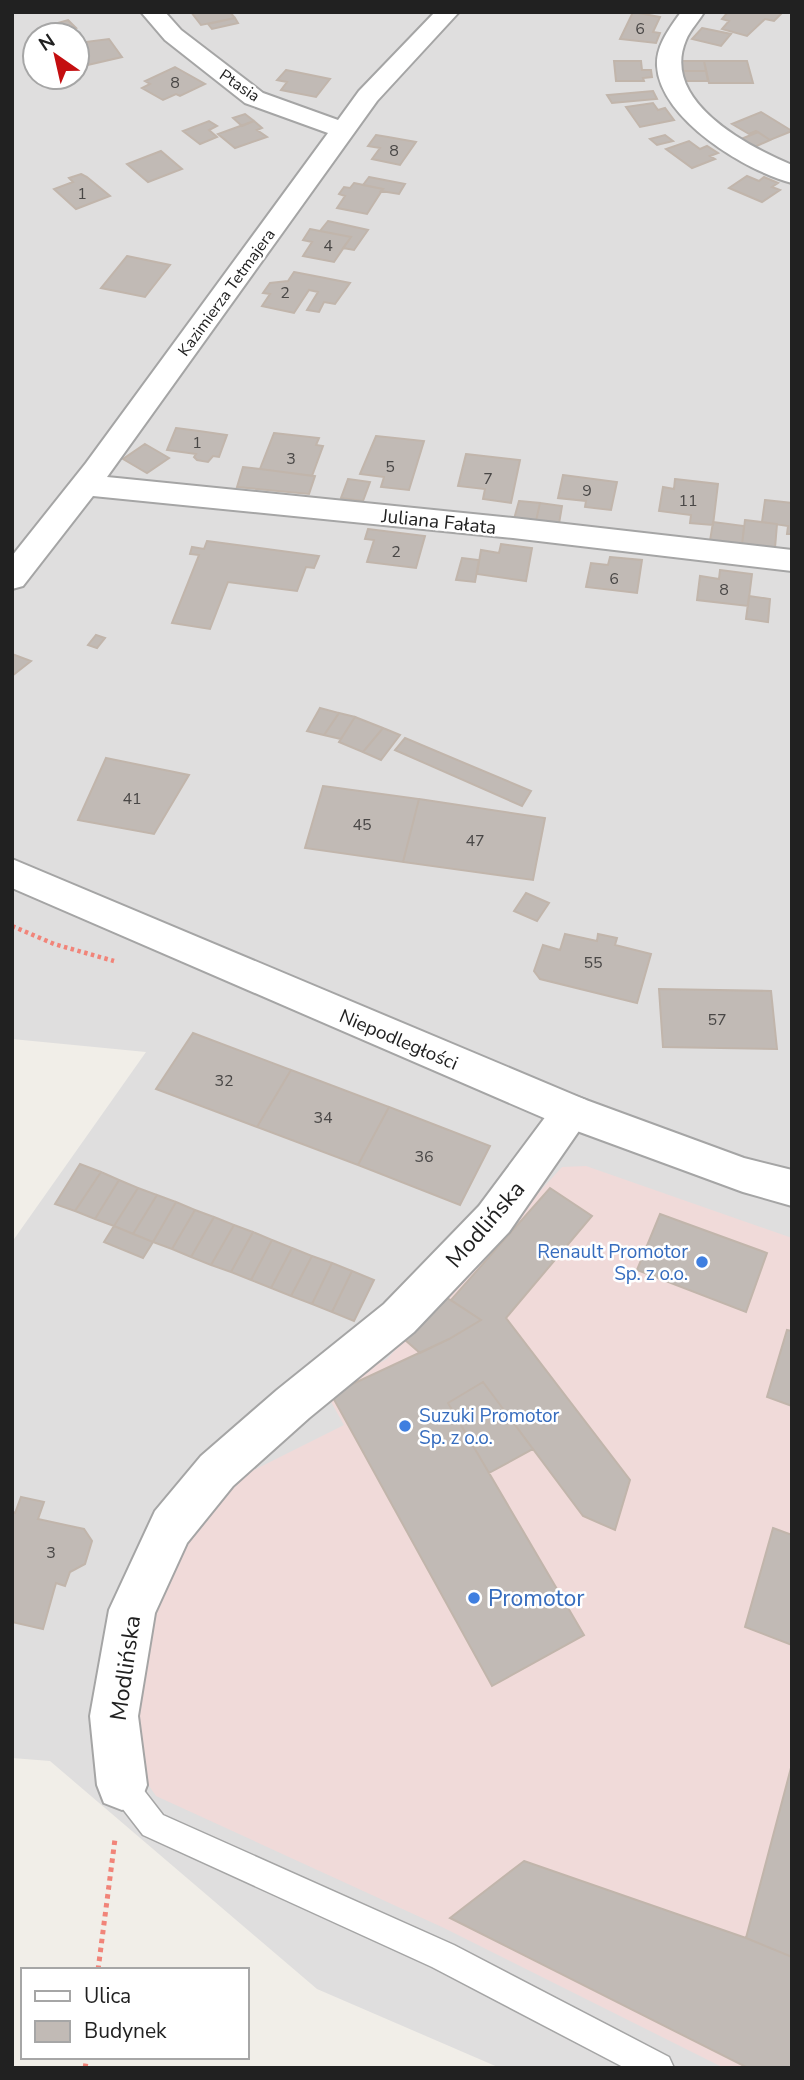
<svg xmlns="http://www.w3.org/2000/svg" width="804" height="2080" font-family="'Nunito Sans',sans-serif">
<style>
.residential{fill:#dfdede;fill-rule:evenodd}
.commercial{fill:#f0dad9}
.building{fill:#c1bab5;stroke:#c1b5ab;stroke-width:2}
.lines{fill:none;stroke-linecap:round;stroke-linejoin:round}
.service-casing{stroke:#a5a5a5;stroke-width:3}
.minor-casing{stroke:#a5a5a5;stroke-width:4}
.tertiary-casing{stroke:#a5a5a5;stroke-width:4}
.path-far1{stroke:#f18479;stroke-width:4.5;stroke-dasharray:3.5 3.5;stroke-linecap:butt}
.path{stroke:#f18479;stroke-width:5;stroke-dasharray:4.5 4.5;stroke-linecap:butt}
.service{fill:#fff;fill-rule:evenodd}
.minor{fill:#fff;fill-rule:evenodd}
.tertiary{fill:#fff;fill-rule:evenodd}
.shop-dot{fill:#3f7fe0;stroke:#fff;stroke-width:2.5}
.labels{text-anchor:middle;stroke-width:5;stroke-linejoin:round;paint-order:stroke}
.number-label{font-size:16px;fill:#494746}
.far-street-label{font-size:16px;fill:#212121;stroke:#fff}
.street-label{font-size:19px;fill:#212121;stroke:#fff}
.shop-label{font-size:19px;fill:#366cbe;stroke:#fff;text-anchor:end}
.near-street-label{font-size:23px;fill:#212121;stroke:#fff}
.near-shop-label{font-size:23px;fill:#366cbe;stroke:#fff;text-anchor:start}
</style>
<rect width="100%" height="100%" fill="#f1eee8"/>
<path class="residential" d="M12,12h780v2056h-292l-183,-79 -267,-228 -38,-3v-516l134,-190 -134,-13zM35,35h42v42h-42z"/>
<path class="commercial" d="M586,1166l206,72v830h-68l-280,-140 -288,-132 -15,-22 -8,-72 12,-69 61,-139 138,-69 -19,-34 62,-32 175,-192z"/>
<path class="building" d="M191,12h39l5,6 -34,7z
M633,12l27,5 -7,15 7,1 -4,10 -36,-4z
M728,12h51l3,1 -8,8 -9,-2 -18,17 -25,-7 7,-8 -7,-2z
M235,18l3,5 -26,6 -4,-5z
M68,20l8,8 -30,7 -6,-7z
M702,28l29,6 -10,12 -29,-7z
M109,39l13,18 -43,10 -2,-24z
M614,61h27l1,9h9l1,7 -9,1 1,3h-28z
M681,61h23l2,10h-23z
M704,61h43l6,22h-44z
M175,67l30,17 -25,12 -4,-2 -13,6 -21,-12 8,-4 -5,-3z
M286,70l10,2 34,7 -14,18 -35,-7 6,-8 -10,-2z
M683,71h23l2,10h-23z
M653,91l4,8 -45,4 -5,-8z
M653,103l5,7 7,-2 9,12 -34,7 -14,-20z
M761,112l5,3 26,16 -22,9 -14,-9 -7,3 -17,-10z
M245,114l9,7 -12,5 -9,-8z
M209,121l8,5 -8,4 8,7 -17,7 -17,-13z
M254,121l8,7 -5,2 10,7 -32,11 -17,-14z
M758,132l12,8 -18,8 -13,-8z
M376,135l12,2 28,5 -16,23 -28,-6 8,-11 -12,-2z
M665,135l8,6 -16,4 -7,-6z
M689,141l11,8 7,-3 11,7 -8,3 5,3 -23,9 -26,-19z
M161,151l21,18 -34,13 -21,-18z
M81,174l6,3 23,19 -34,13 -22,-20 19,-7 -4,-4z
M747,176l12,5 5,-4 14,6 -6,4 8,3 -18,12 -33,-14z
M369,177l36,7 -6,10 -18,-3 2,-2 -20,-4z
M354,183l29,6 -16,25 -30,-6 8,-12 -6,-2 5,-7 6,1z
M328,221l40,9 -14,20 -11,-2 8,-11 -31,-6z
M310,229l10,2 31,6 -17,25 -31,-6 9,-14 -9,-2z
M127,256l43,9 -25,32 -44,-9z
M294,272l26,5 30,6 -15,21 -11,-2 -5,10 -12,-2 11,-18 -9,-2 -15,23 -32,-7 8,-12 -7,-1 7,-10 18,-2z
M176,428l23,3 28,4 -8,22 -6,-1 -5,6 -11,-2 -3,-3 2,-3 -29,-4z
M274,433l45,5 -3,7 7,1 -11,30 -52,-7z
M376,436l48,5 -15,49 -28,-3 3,-10 -24,-3z
M145,444l24,14 -22,15 -24,-14z
M466,454l54,6 -9,43 -28,-4 2,-10 -27,-3z
M243,467l17,2 55,7 -6,18 -72,-7z
M563,475l54,7 -6,28 -26,-3 1,-6 -28,-3z
M348,479l22,3 -7,19 -22,-3z
M675,479l43,5 -5,41 -23,-2 1,-8 -32,-4 4,-24 11,2z
M765,500l27,3v31h-5l1,-8 -26,-4z
M519,501l21,2 -4,18 -22,-2z
M540,503l22,3 -3,18 -23,-3z
M745,520l32,4 -2,24 -33,-3z
M713,522l31,4 -2,19 -32,-4z
M368,529l57,7 -9,32 -49,-6 7,-22 -9,-1z
M207,541l112,15 -5,12 -8,-1 -9,24 -69,-9 -18,47 -38,-6 27,-68 -9,-1 2,-7 12,2z
M501,544l31,4 -6,33 -49,-7 4,-24 18,3z
M610,557l32,3 -5,33 -51,-6 5,-24 17,2z
M462,558l17,2 -4,22 -19,-2z
M720,570l32,4 -4,32 -51,-6 3,-24 19,3z
M749,596l21,3 -2,23 -22,-3z
M96,635l9,3 -8,10 -9,-3z
M12,654l19,7 -19,15z
M320,708l19,5 -15,22 -17,-4z
M339,713l16,4 -14,22 -17,-4z
M355,717l28,11 -20,24 -24,-10z
M383,728l17,7 -19,25 -18,-8z
M405,738l126,53 -9,15 -127,-56z
M106,758l83,17 -35,59 -76,-14z
M323,786l96,13 -16,63 -98,-14z
M419,799l126,19 -12,62 -130,-18z
M526,893l23,10 -12,18 -23,-10z
M565,934l32,7 1,-7 19,4 -2,7 36,9 -14,49 -97,-24 -6,-8 9,-26 17,5z
M659,989l112,2 6,58 -114,-2z
M193,1033l98,37 -34,57 -101,-38z
M291,1070l98,37 -31,58 -101,-38z
M389,1107l101,39 -30,59 -102,-40z
M80,1164l21,8 -26,39 -20,-7z
M101,1172l18,8 -24,39 -20,-8z
M119,1180l19,8 -24,38 -19,-7z
M138,1188l19,7 -24,39 -19,-8z
M550,1188l42,28 -86,102 124,162 -15,50 -32,-14 -100,-134 -35,21 136,232 -92,51 -161,-292 118,-55 32,-19 -30,-20z
M157,1195l19,7 -23,40 -20,-8z
M176,1202l19,8 -23,39 -19,-7z
M195,1210l19,7 -23,40 -19,-8z
M660,1214l107,39 -21,59 -109,-42z
M214,1217l20,8 -23,40 -20,-8z
M234,1225l19,7 -22,40 -20,-7z
M114,1226l39,16 -10,16 -39,-16z
M253,1232l19,8 -21,40 -20,-8z
M272,1240l20,8 -21,40 -20,-8z
M292,1248l20,8 -21,40 -20,-8z
M312,1256l20,7 -20,41 -21,-8z
M332,1263l20,8 -20,41 -20,-8z
M352,1271l22,9 -20,41 -22,-9z
M438,1292l43,28 -32,19 -29,14 -16,-14z
M787,1330l5,1v75l-25,-9z
M483,1382l50,67 -44,24 -41,-70z
M21,1497l23,5 -6,17 46,10 8,12 -7,23 -15,8 -5,14 -9,-3 -13,46 -31,-7v-110l3,1z
M773,1528l19,7v110l-47,-18z
M792,1764v193l-46,-19z
M524,1861l222,77 46,19 -1,111h-43l-298,-150z"/>
<g class="lines">
<defs>
<path id="service" d="M122,1770l10,5 31,40 291,130 215,112 5,11h-49l-193,-101 -289,-132 -31,-40 -5,-10 5,-10z"/>
<path id="minor" d="M141,12h24l16,18 82,63 75,27 21,-29 76,-79h24l-82,89 -270,376 406,41 279,32v21l-279,-33 -420,-42 -70,90 -11,3v-33l74,-93 242,-330 -83,-30 -80,-63z
M681,12h23c-5,9 -14,18 -18,28 -26,61 61,106 106,125v18c-46,-12 -132,-64 -135,-117 -1,-21 13,-38 24,-54z
M572,1095l14,5 6,12 -83,120 -95,100 -105,86 -76,68 -46,57 -32,70 -17,103 9,69 -7,18 -18,7 -18,-7 -7,-18 -7,-69 19,-106 46,-99 46,-55 76,-66 107,-86 95,-98 79,-106z"/>
<path id="tertiary" d="M12,859l574,241 158,58 48,12v36l-49,-14 -185,-68 -546,-236z"/>
</defs>
<use href="#service" class="service-casing"/>
<use href="#minor" class="minor-casing"/>
<use href="#tertiary" class="tertiary-casing"/>
<path class="path-far1" d="M12,926l42,18 60,17"/>
<path class="path" d="M98,1970l17,-131
M85,2068l2,-11"/>
<use href="#service" class="service"/>
<use href="#minor" class="minor"/>
<use href="#tertiary" class="tertiary"/>
</g>
<g class="shop-dot">
<circle cx="702" cy="1262" r="7"/>
<circle cx="405" cy="1426" r="7"/>
<circle cx="474" cy="1598" r="7"/>
</g>
<g class="labels">
<g class="number-label">
<text x="640" y="34">6</text>
<text x="175" y="88">8</text>
<text x="394" y="156">8</text>
<text x="82" y="199">1</text>
<text x="328" y="251">4</text>
<text x="285" y="298">2</text>
<text x="197" y="448">1</text>
<text x="291" y="464">3</text>
<text x="390" y="472">5</text>
<text x="488" y="484">7</text>
<text x="587" y="496">9</text>
<text x="688" y="506">11</text>
<text x="396" y="557">2</text>
<text x="614" y="584">6</text>
<text x="724" y="595">8</text>
<text x="132" y="804">41</text>
<text x="362" y="830">45</text>
<text x="475" y="846">47</text>
<text x="593" y="968">55</text>
<text x="717" y="1025">57</text>
<text x="224" y="1086">32</text>
<text x="323" y="1123">34</text>
<text x="424" y="1162">36</text>
<text x="51" y="1558">3</text>
</g>
<g class="far-street-label">
<text transform="translate(240 85) rotate(34)" y="6">Ptasia</text>
<text transform="translate(226 292) rotate(-54)" y="6">Kazimierza Tetmajera</text>
</g>
<g class="street-label">
<text transform="translate(439 521) rotate(6)" y="7">Juliana Fałata</text>
<text transform="translate(399 1039) rotate(23)" y="7">Niepodległości</text>
</g>
<g class="shop-label">
<text x="688" y="1258">Renault Promotor<tspan x="688" dy="22">Sp. z o.o.</tspan></text>
<text x="419" y="1422" text-anchor="start">Suzuki Promotor<tspan x="419" dy="22">Sp. z o.o.</tspan></text>
</g>
<g class="near-street-label">
<text transform="translate(485 1224) rotate(-49)" y="8">Modlińska</text>
<text transform="translate(125 1668) rotate(-82)" y="8">Modlińska</text>
</g>
<g class="near-shop-label">
<text x="488" y="1606">Promotor</text>
</g>
</g>
<rect width="804" height="2080" fill="none" stroke="#212121" stroke-width="28"/>
<rect x="21" y="1968" width="228" height="91" fill="#ffffff" stroke="#a6a6a6" stroke-width="2"/>
<rect x="35" y="1991" width="35" height="10" fill="#ffffff" stroke="#a6a6a6" stroke-width="2"/>
<text x="84" y="2003" font-size="21" fill="#212121">Ulica</text>
<rect x="35" y="2021" width="35" height="21" fill="#c1bab5" stroke="#a6a6a6" stroke-width="2"/>
<text x="84" y="2038" font-size="21" fill="#212121">Budynek</text>
<g transform="translate(56 56) rotate(326)"><circle r="33" fill="#ffffff" stroke="#a6a6a6" stroke-width="2"/>
<path d="M0-5L12 26L0 18L-12 26Z" fill="#c40e10"/>
<text y="-10" font-size="19" font-weight="bold" text-anchor="middle" fill="#212121">N</text>
</g>
</svg>
